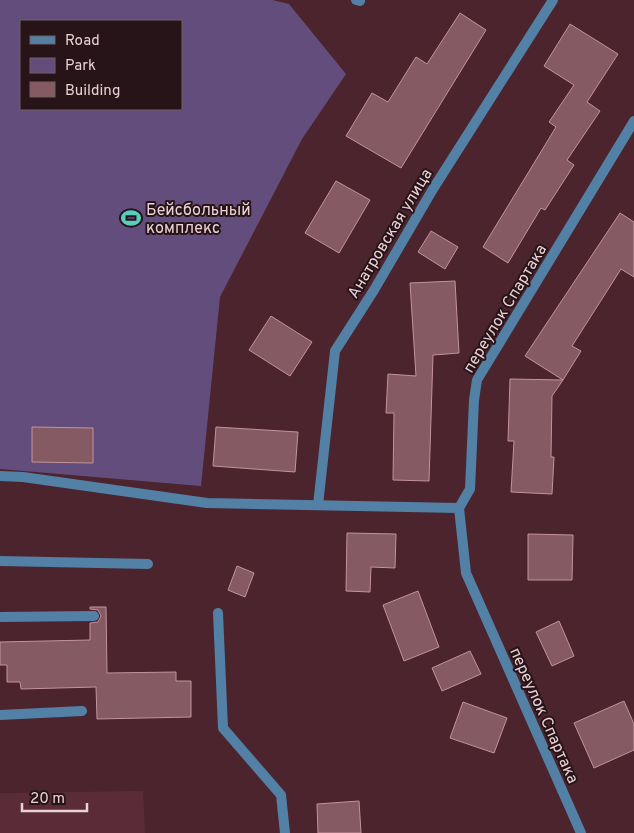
<svg xmlns="http://www.w3.org/2000/svg" width="634" height="833" font-family="Overpass,sans-serif">
<style>
.built{fill:#5a2c38}
.green{fill:#634d7c;fill-rule:evenodd}
.building{fill:#865a63;stroke:#c4939d}
.lines{fill:none;stroke-linecap:round;stroke-linejoin:round}
.service{stroke:#5380a5;stroke-width:10}
.minor{stroke:#5380a5;stroke-width:10}
.labels{text-anchor:middle;stroke-width:4;stroke-linejoin:round;paint-order:stroke}
.poi-label{font-size:16px;fill:#ebd1d5;stroke:#261418;text-anchor:start}
.street-label{font-size:16px;fill:#ebd1d5;stroke:#261418}
</style>
<rect width="100%" height="100%" fill="#4b242e"/>
<path class="built" d="M143,791l2,42h-145v-40z"/>
<path class="green" d="M0,0h272l17,4 57,70 -44,65 -82,158 -19,189 -201,-17zM21,21h160v88h-160z"/>
<path class="building" d="M460,13l26,17 -85,138 -55,-32 26,-43 16,9 28,-45 11,7z
M570,24l48,30 -31,48 13,9 -33,49 7,5 -29,45 -4,-2 -33,55 -25,-16 73,-120 -7,-5 25,-37 -30,-19z
M336,181l34,19 -31,53 -34,-20z
M620,213l14,9v55l-13,-8 -49,77 9,5 -18,29 -38,-24z
M431,231l27,16 -13,22 -27,-17z
M455,281l4,72 -26,2 -4,126 -36,-1 1,-67h-8l2,-39 28,2 -6,-93z
M271,316l41,26 -22,34 -41,-26z
M510,379l53,1 -11,16 -1,61h3l-2,37 -41,-2 3,-51h-6z
M32,427l61,1v35l-61,-1z
M216,427l82,5 -3,40 -82,-6z
M347,533l49,1 -1,34 -24,-1 -1,25 -24,-1z
M528,534l45,1 -1,45h-44z
M237,566l17,7 -9,24 -17,-7z
M418,591l21,56 -35,14 -21,-56z
M90,607h16l1,66 69,-1v9h15v36l-94,2 -1,-32 -75,2 -1,-7h-13v-17h-7v-23l90,-2v-17l8,-1 3,-6 -3,-6 -8,-1z
M559,621l15,35 -22,10 -16,-34z
M470,651l11,23 -39,17 -10,-23z
M624,701l10,23v26l-40,18 -20,-45z
M463,702l44,16 -13,35 -44,-15z
M359,801l2,32h-43l-1,-29z"/>
<g class="lines">
<path class="service" d="M0,476l23,1 184,26 252,5
M0,561l148,3
M0,617l94,-1
M0,715l82,-4
M581,833l-115,-260 -7,-65 11,-19 4,-89 3,-20 157,-259"/>
<path class="minor" d="M356,0l4,1
M318,505l17,-154 39,-61 59,-101 120,-189
M218,613l5,115 58,67 4,38"/>
</g>
<defs>
<symbol id="stadium-bare" viewBox="-9 -9 18 18"><path d="M0-5a6.5 5 0 1 0 0 10a6.5 5 0 1 0 0-10ZM-3.5-1.8h7v3.6h-7Z" fill="#58cec0" stroke="#261418" stroke-width="2.5" paint-order="stroke"/></symbol>
</defs>
<g fill-rule="evenodd">
<use href="#stadium-bare" x="117" y="204" width="28" height="28"/>
</g>
<g class="labels">
<g class="poi-label">
<text x="146" y="215">Бейсбольный<tspan x="146" dy="18">комплекс</tspan></text>
</g>
<g class="street-label">
<text transform="translate(389 233) rotate(-59)" y="6">Анатровская улица</text>
<text transform="translate(504 308) rotate(-59)" y="6">переулок Спартака</text>
<text transform="translate(545 715) rotate(66)" y="6">переулок Спартака</text>
</g>
</g>
<rect x="20" y="20" width="162" height="90" fill="#261418" stroke="#756064"/>
<rect x="30" y="36" width="25" height="8" fill="#5380a5" stroke="#756064"/>
<text x="65" y="45" font-size="15" fill="#ebd1d5">Road</text>
<rect x="30" y="58" width="25" height="15" fill="#634d7c" stroke="#756064"/>
<text x="65" y="70" font-size="15" fill="#ebd1d5">Park</text>
<rect x="30" y="82" width="25" height="15" fill="#865a63" stroke="#756064"/>
<text x="65" y="95" font-size="15" fill="#ebd1d5">Building</text>
<path d="M22 803v8h65v-8" fill="none" stroke="#ebd1d5" stroke-width="2.5"/>
<text x="30" y="803" font-size="15" fill="#ebd1d5" stroke="#261418" stroke-width="4" paint-order="stroke">20 m</text>
</svg>
